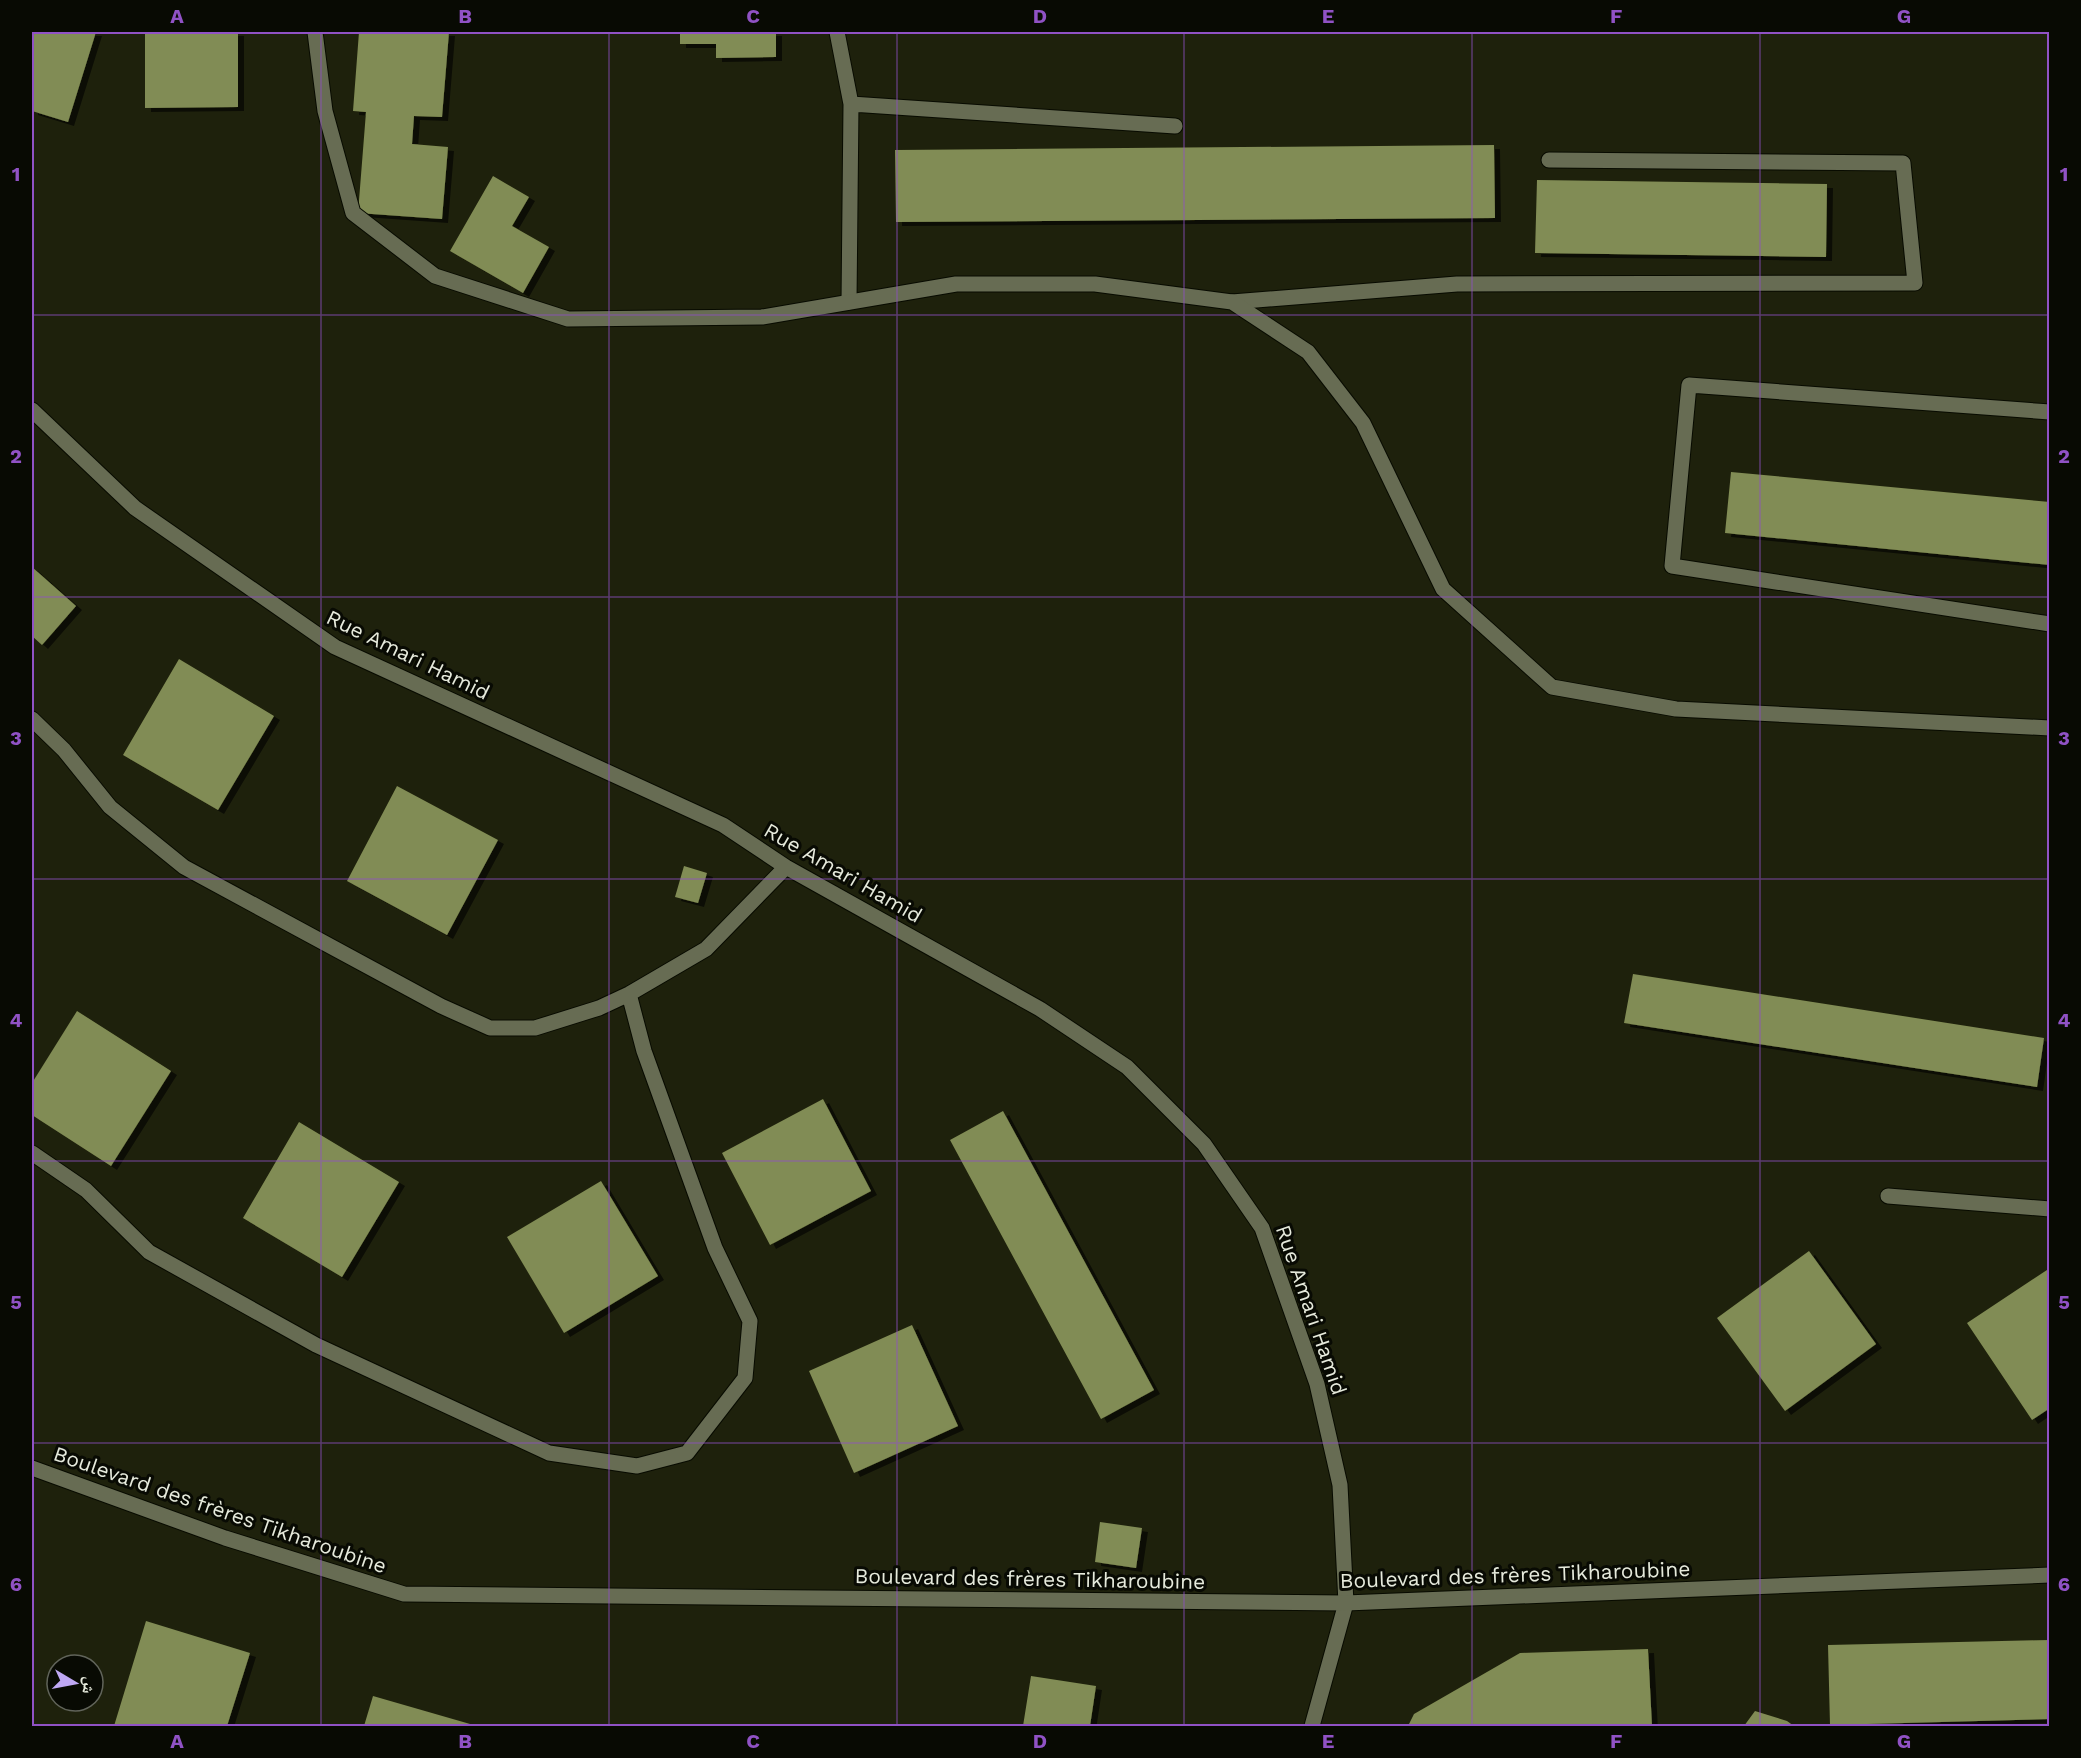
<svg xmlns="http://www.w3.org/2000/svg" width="2081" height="1758" font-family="'Work Sans','Noto Naskh Arabic',sans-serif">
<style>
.building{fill:#818c54;filter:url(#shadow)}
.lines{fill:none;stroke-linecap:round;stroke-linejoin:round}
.service-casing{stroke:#080b00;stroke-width:17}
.minor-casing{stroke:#080b00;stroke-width:17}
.tertiary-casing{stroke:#080b00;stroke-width:17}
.service{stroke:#676c53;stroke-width:15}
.minor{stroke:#676c53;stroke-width:15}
.tertiary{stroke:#676c53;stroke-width:15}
.grid{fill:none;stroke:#9052c5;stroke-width:1.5;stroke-opacity:0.55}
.labels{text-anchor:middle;stroke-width:6;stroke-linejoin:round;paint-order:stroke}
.street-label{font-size:21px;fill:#e6eadc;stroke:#080a03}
.neatline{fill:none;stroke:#9052c5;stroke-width:2}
.grid-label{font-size:20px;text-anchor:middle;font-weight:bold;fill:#9052c5}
</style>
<defs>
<filter id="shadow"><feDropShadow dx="6" dy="4" stdDeviation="0" flood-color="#0009"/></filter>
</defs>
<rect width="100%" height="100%" fill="#1e210c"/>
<path class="building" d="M32,32h64l-28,90 -36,-11z
M145,32h93v75l-93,1z
M359,32h90l-7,85 -28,-1 -2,28 36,3 -6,72 -84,-6 8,-101 -13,-1z
M680,32h96v25l-60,1v-14h-36z
M1494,145l1,73 -599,4 -1,-72z
M493,176l36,21 -17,29 37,21 -26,46 -73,-42z
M1537,180l290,4 -1,73 -291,-4z
M1731,472l319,30v63l-325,-32z
M32,567l44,39 -34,39 -10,-9z
M179,659l95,57 -56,94 -95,-55z
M397,786l101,54 -51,95 -100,-54z
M684,866l23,7 -9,30 -23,-6z
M1633,974l411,64 -7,49 -413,-64z
M77,1011l94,60 -60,95 -79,-51v-32z
M823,1099l48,92 -101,54 -48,-92z
M1003,1111l151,279 -53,29 -151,-279z
M299,1122l100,60 -57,95 -99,-59z
M601,1181l57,95 -94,57 -57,-96z
M1809,1251l67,93 -91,67 -68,-93z
M2050,1268v140l-18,12 -65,-97z
M912,1325l46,101 -104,47 -45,-102z
M1100,1522l42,6 -6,40 -41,-6z
M146,1621l104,32 -23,73h-113z
M2050,1640v79l-220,6 -2,-80z
M1648,1649l4,77h-244l6,-12 106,-61z
M1031,1676l65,10 -6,40h-67z
M373,1696l104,30h-113z
M1755,1711l32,10 7,5h-50z"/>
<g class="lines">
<defs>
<path id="service" d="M837,32l14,72 -2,198
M851,104l324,22
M1232,302l225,-18 458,-1 -12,-120 -354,-3
M2050,412l-361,-27 -17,181 378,58"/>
<path id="minor" d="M315,32l10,79 28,102 82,63 133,43 194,-2 194,-33h139l137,18 76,50 55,71 80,166 109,98 124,22 374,19
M32,410l103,98 200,139 388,178 63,42 254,142 87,58 77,77 58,84 55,156 23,101 6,118 -34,123
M32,719l32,31 46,57 74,60 257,139 49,22h45l64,-20 30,-14 77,-45 80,-82
M32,1153l54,37 63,62 167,93 233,108 88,13 50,-13 58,-75 5,-57 -35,-73 -71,-197 -15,-57
M1888,1196l162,13"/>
<path id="tertiary" d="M32,1468l193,70 179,56 942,9 704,-28"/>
</defs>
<use href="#service" class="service-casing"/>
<use href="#minor" class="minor-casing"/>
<use href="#tertiary" class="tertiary-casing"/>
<use href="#service" class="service"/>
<use href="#minor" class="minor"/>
<use href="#tertiary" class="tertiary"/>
</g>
<path class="grid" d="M321,32v1694M609,32v1694M897,32v1694M1184,32v1694M1472,32v1694M1760,32v1694M32,315h2018M32,597h2018M32,879h2018M32,1161h2018M32,1443h2018"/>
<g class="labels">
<g class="street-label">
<text transform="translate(408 655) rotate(26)" y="7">Rue Amari Hamid</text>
<text transform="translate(843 873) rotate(30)" y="7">Rue Amari Hamid</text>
<text transform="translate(1311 1310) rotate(71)" y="7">Rue Amari Hamid</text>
<text transform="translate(220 1510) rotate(19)" y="7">Boulevard des frères Tikharoubine</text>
<text transform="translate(1515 1575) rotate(-2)" y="7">Boulevard des frères Tikharoubine</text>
<text transform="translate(1030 1579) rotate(1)" y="7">Boulevard des frères Tikharoubine</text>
</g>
</g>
<rect width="2081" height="1758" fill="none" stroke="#080a03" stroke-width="66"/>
<g transform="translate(75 1683) rotate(100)"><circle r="28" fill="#080a03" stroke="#61645a" stroke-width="1.5"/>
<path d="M0-4.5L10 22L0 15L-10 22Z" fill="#bfa8f4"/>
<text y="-9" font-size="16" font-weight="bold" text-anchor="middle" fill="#e6eadc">ش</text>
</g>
<rect x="33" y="33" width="2015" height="1692" class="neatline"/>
<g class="grid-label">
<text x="177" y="23">A</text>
<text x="465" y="23">B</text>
<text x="753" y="23">C</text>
<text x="1040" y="23">D</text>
<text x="1328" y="23">E</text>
<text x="1616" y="23">F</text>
<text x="1904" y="23">G</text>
<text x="16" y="181">1</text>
<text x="2064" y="181">1</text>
<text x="16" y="463">2</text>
<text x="2064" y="463">2</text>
<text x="16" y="745">3</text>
<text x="2064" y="745">3</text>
<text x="16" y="1027">4</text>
<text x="2064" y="1027">4</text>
<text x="16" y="1309">5</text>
<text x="2064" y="1309">5</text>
<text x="16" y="1591">6</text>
<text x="2064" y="1591">6</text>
<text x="177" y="1748">A</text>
<text x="465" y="1748">B</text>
<text x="753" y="1748">C</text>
<text x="1040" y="1748">D</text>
<text x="1328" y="1748">E</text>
<text x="1616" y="1748">F</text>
<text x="1904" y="1748">G</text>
</g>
</svg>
